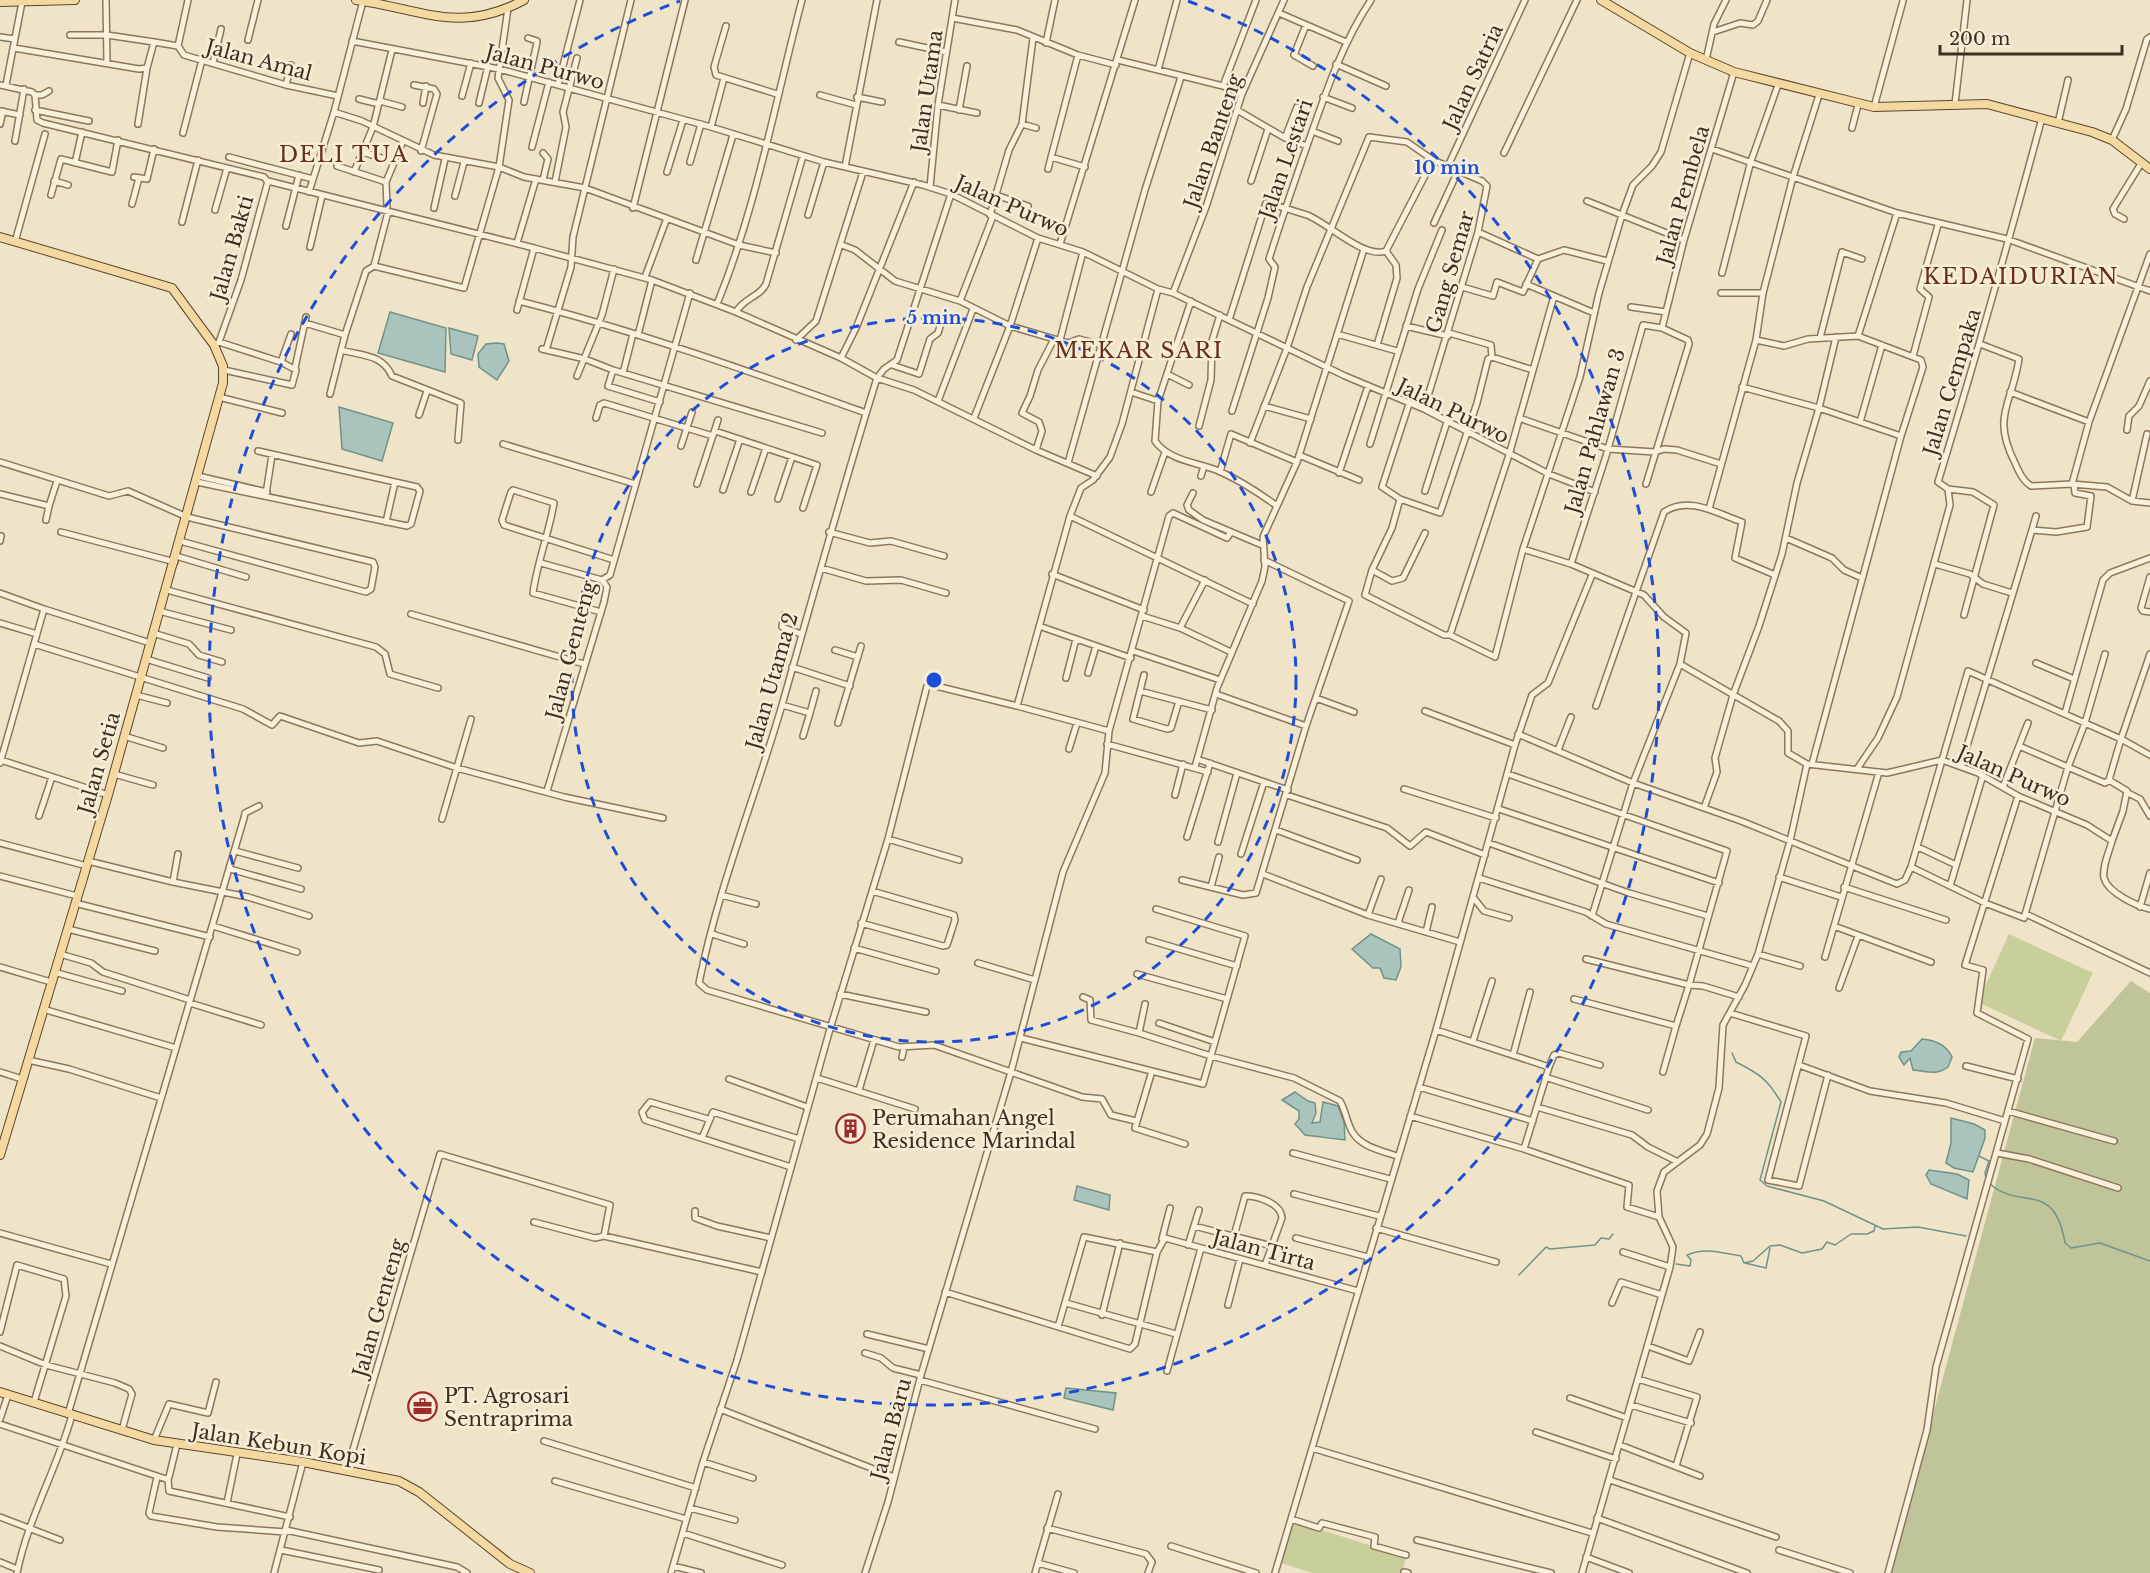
<svg xmlns="http://www.w3.org/2000/svg" width="2150" height="1573" font-family="'Libre Baskerville',serif">
<style>
.green{fill:#c9cf9b}
.cemetery{fill:#bfc49a}
.water{fill:#a9c4bc;stroke:#6f938a;stroke-width:1.5}
.lines{fill:none;stroke-linecap:round;stroke-linejoin:round}
.stream{stroke:#6f938a;stroke-width:1.5}
.street-casing{stroke:#8d765c;stroke-width:8}
.primary-casing{stroke:#5b4430;stroke-width:10}
.street{stroke:#faf1dc;stroke-width:5}
.primary{stroke:#f3d9a0;stroke-width:8}
.ring{fill:none;stroke:#1d4ed8;stroke-width:3;stroke-dasharray:10 8}
.labels{text-anchor:middle;stroke-width:5;stroke-linejoin:round;paint-order:stroke}
.street-label{font-size:20px;fill:#3d2e20;stroke:#f7eed8}
.poi-label{font-size:20px;fill:#3d2e20;stroke:#f7eed8;text-anchor:start}
.quarter-label{font-size:22px;letter-spacing:1.5px;fill:#6b2e1e;stroke:#f7eed8}
.centre{fill:#1d4ed8;stroke:#f7eed8;stroke-width:3}
.ring-label{font-size:18px;text-anchor:middle;font-weight:bold;fill:#1d4ed8;stroke:#f7eed8;stroke-width:5;stroke-linejoin:round;paint-order:stroke}
</style>
<rect width="100%" height="100%" fill="#f0e4c8"/>
<path class="green" d="M2009,934l84,39 -32,68 -83,-39z
M1294,1521l109,35 3,2 -4,15h-89l-33,-10z"/>
<path class="cemetery" d="M2131,981l19,12v580h-260l145,-535 42,4z"/>
<path class="water" d="M390,312l56,16 -1,44 -67,-19z
M449,328l29,8 -6,24 -21,-6z
M497,343l7,1 5,17 -12,19 -18,-13 -1,-13 8,-10z
M339,407l54,16 -11,38 -40,-12z
M1371,934l29,15 1,18 -5,13 -12,-2 -4,-10h-7l-21,-19z
M1922,1039c13,1 24,5 30,18l-4,10c-12,9 -21,4 -35,3l-3,-12 -6,7 -5,-8 2,-5 10,-1z
M1295,1092l13,9 7,2 1,10 -4,10 8,-1 3,-20 15,4 6,16 1,18 -40,-5 -10,-11 4,-5v-8l-17,-11z
M1951,1118l23,6 11,6v8l-12,34 -19,-4 -8,-5 5,-20z
M1929,1170l28,4 12,6 -2,19 -36,-15 -5,-9z
M1077,1186l33,9 -1,15 -35,-10z
M1066,1388l50,5 -3,17 -49,-12z"/>
<g class="lines">
<path class="stream" d="M1732,1053l4,9c24,12 31,17 45,40l-21,78 7,6 57,15 59,28 35,-2 48,9
M1979,1156l10,5 -4,12 1,6
M1989,1183c31,29 65,-5 76,60l6,5 29,-5 50,18
M1745,1263l21,5 4,-20
M1676,1264l14,2 1,-6 -4,-5c19,-8 34,-2 54,1l3,7 9,-2 17,-15 10,-1 22,8 20,-4 5,-7 8,3 16,-11h16l7,-3 1,-5
M1519,1275l27,-28 4,2 45,-4 6,-7 8,1 4,-5"/>
<defs>
<path id="street" d="M106,0l1,63
M1279,13l67,29
M952,18l65,12 61,25 38,10
M1306,25l-12,30 19,11
M726,26l-12,41 2,8 61,19
M1713,32l27,-9 13,2 5,-4 9,-21
M70,35h37l47,7
M0,37l15,2
M248,40l10,-40
M352,41l147,28 212,58 113,35 99,23 28,9 87,44 45,14 75,37 15,4 172,83 79,33 125,65 46,18
M899,42l47,10
M1046,43l9,-43
M178,46l6,9 102,30 52,11
M178,46l10,-46
M14,48l125,21 8,-1 7,-26 24,4
M1118,60l105,26 19,8
M1706,60l8,-36 12,-24
M213,63l8,-34
M1336,64l50,22
M1158,70l19,-70
M0,85l32,7 3,3 2,25 6,3 221,54 3,4
M6,85l16,-83
M286,85l5,-20
M414,85l20,4 3,5 -16,57
M558,85l22,-85
M1223,86l33,-86
M35,95h7l7,-4
M820,95l36,10
M462,96l9,-33
M857,97l25,5
M1323,97l29,11
M359,99l20,5
M380,101l22,6
M524,102l12,-55 1,-6 -9,-3
M423,103l3,-17
M479,103l9,-37
M1955,104l12,-104
M938,105l39,8
M1874,107l29,-106
M35,110l54,11
M959,110l8,-44
M1237,110l48,28 22,8
M0,111l20,4
M334,112l28,9 72,34 65,12 25,10 61,11 154,57 37,8
M2058,123l10,-43
M0,124l3,-13
M138,124l9,-56
M1022,124l14,4
M711,127l13,-49
M1852,128l6,-23
M1312,131l26,10
M183,133l19,-73
M1285,138l12,-31
M2112,140l14,-31 21,-70 3,-2
M15,141l9,-52
M532,147l17,-65
M1712,149l185,64 110,26 143,52
M362,152l20,6
M543,153l5,6 -5,21
M1504,153l73,-153
M229,157l84,22
M1051,157l34,10
M690,162l11,-38
M75,163l7,-31
M337,166l49,16 1,25
M1448,166l77,-166
M845,167l32,-167
M1048,169l30,-114
M354,172l19,-45 19,-77
M667,172l16,-52
M134,177l13,2 7,-30
M54,181l14,4
M1251,181l17,-52
M386,182l17,-41
M555,182l11,-55 -3,-15 14,-54
M930,187l8,-82 17,-105
M309,192l25,-80 29,-111
M951,194l-54,166 -13,9 -7,9c-34,109 -64,218 -95,327 -27,93 -64,183 -83,278l8,7 192,57 35,-2 148,52 20,2 9,16 25,6
M51,195l10,-36 51,13 6,-32
M996,195l32,11
M455,196l9,-34
M1587,201l97,39
M132,204l7,-26
M434,208l11,-49
M633,208l52,-208
M215,210l12,-42
M808,215l16,-53
M990,215l19,-65 13,-26 11,-86
M2124,219l-9,-5 -2,-5 29,-47
M182,222l16,-62
M1434,223l24,-52
M286,226l13,-51
M1478,232l60,27 26,-9 43,11
M15,242l30,-108
M517,243l19,-64
M1060,244l75,-244
M842,245l13,5 40,31 65,20 50,25 58,17 11,-4 23,6
M310,247l12,-51
M534,248l118,32 -14,55
M1386,251l47,-91
M696,260l37,-125
M374,266l90,22 35,-121 10,-67 -11,-22 10,-70
M1722,273l29,-112 27,-76
M645,277l22,-59
M652,280l84,32 105,46 36,20 37,12 122,60 61,26
M1526,284l68,29
M1462,287l31,9 4,-14 26,10 15,-33
M1173,293l33,-86 36,-113 42,-94
M1721,293h42
M519,301c118,30 232,71 347,112
M960,301l33,-85
M1191,301l-33,100 -3,40c15,21 44,21 66,31 20,9 38,21 56,34
M717,304c40,-98 58,-202 85,-304
M1631,307l35,5
M736,312c9,-15 24,-15 30,-28l37,-128
M1229,320l37,-117c13,3 28,8 41,12 21,8 57,44 79,36
M305,323l40,12
M1406,326l42,10
M1662,328l22,-88 50,-168
M1449,333l42,12 1,12
M1337,334l60,17
M1858,336l39,-123
M1820,338l22,-86 20,7
M796,340l20,-19 47,-149
M1060,340l23,-88
M1756,340l28,6 24,-7 50,-3 63,24 2,7 -22,69
M219,342l62,20 15,8 -4,15 -68,-15
M1980,344l39,15c-7,46 -28,56 -4,104 4,9 8,18 16,23l41,-2 17,-62 61,-168
M214,345l5,-3 22,-62 27,-99 266,67 -17,62
M1377,345l20,-67 -1,-13 -10,-14
M542,349l43,10 28,11 209,63
M341,350c22,6 41,4 51,26l69,27 -3,37
M546,350l25,-83 2,-30 58,-237
M1913,356l16,-59 -9,-8 18,-64
M841,358l15,-30 58,-146
M281,362l10,-28
M892,365l27,9 11,-35 8,-6 4,-13
M295,368l11,-51
M613,370l-5,16 52,16
M623,373l10,-39
M1167,374l22,11
M577,376l25,-61 12,-46
M1742,387l77,21 82,28 -89,328
M1131,392l27,9
M2010,392l79,30
M330,394l15,-59 21,-64 8,-5 14,-54
M219,397l63,16
M938,401l35,-92
M1409,404l-27,83 18,12 40,14 37,-110 11,-44 4,-2 41,13
M1264,406l47,13
M1232,411l36,-113 7,-31 -6,-8c12,-38 25,-76 38,-113 18,-51 34,-101 64,-146
M419,415l8,-24
M596,418l4,-13 4,-2 109,33
M974,418l36,-92 28,-88
M1519,418l89,31 47,3 9,-3 13,1 44,14
M1860,422l22,-77
M1199,426l12,-46 1,-39 8,-26
M2127,430l2,-14 10,-10 11,-25
M715,431l102,34 -14,43
M1250,443l37,-95 20,-61 62,-150 38,5 26,18 49,21 5,5 -9,46 -54,177
M503,444l132,40
M1370,444l48,-155 24,-59
M681,446l11,-34
M1036,450l6,-19 -3,-9 -17,-9 8,-17 8,-26 16,-31
M1299,455l60,25
M0,462l109,34 19,-5 59,26 186,45 2,5 -4,22 -5,3 -186,-51
M1068,463l77,-273 36,-113
M1220,472l11,-38 66,28
M1339,473l29,-87
M198,476l69,16
M1201,476l3,-10
M197,482l210,44 4,-2 9,-33 -3,-4 -159,-36
M697,484l21,-64
M2072,484l35,3 25,14 18,2
M1948,489l25,3 21,13 -30,110
M723,490l17,-51
M1425,491l22,-69
M751,492l15,-44
M1151,492l14,-40
M1193,493l-6,12 2,5 14,10 59,25
M0,494l49,12 8,-25
M266,494l6,-39
M778,499l14,-42
M1400,499l-8,29 -20,42 -7,25 79,40h6l45,22 28,-108 57,-172 19,-84 23,-78 11,-30 19,-19 9,-14 29,-99
M2132,501l15,-67
M1709,509l47,-169 7,-47 30,-116 26,-82
M1070,516l183,88
M46,520l3,-14
M386,522l9,-40
M2032,530l4,-14
M61,532l114,30
M829,532l41,11 21,-2 53,15
M1786,538l46,20 12,12 18,8
M0,541l1,-5
M1523,549l48,15 73,31 20,22 22,16 -6,31 -47,119 -41,133
M176,556l70,21
M541,563l61,17
M1571,564l35,-108 37,-131 19,3 26,12 1,4 -43,140
M1935,564l35,10 13,10 29,9
M821,568l45,13 35,-1 45,13
M1372,570l20,11 11,-3 22,-45
M1052,574l92,36
M2150,577l-9,31 2,3 7,1
M167,590l209,57 9,7 5,20 48,14
M0,593l44,16 -44,154
M44,609l106,34
M159,611l72,19
M601,612l-68,-19c4,-30 16,-60 21,-90l-41,-13 -2,2 -9,28 2,5 110,35
M411,614l173,50
M784,615l-2,12 19,7
M1142,616l38,12 51,24
M0,623l37,11
M1039,626l92,32
M1180,628l25,-48
M153,633l36,11 10,11 23,7
M1450,635l59,-180 45,-159
M34,644l209,65 29,16 8,-9 79,27 18,-2 80,27 107,29 99,21
M835,650l23,7
M1133,651l87,29
M2150,654l-29,85 29,16
M146,659l62,19
M2036,663l38,16
M1680,664l99,57 9,10v22l19,11 80,9 55,-13 36,13 40,23 69,29 25,16c-3,11 -10,26 -8,37 4,15 33,28 46,31
M792,667l58,19
M1088,673l8,-27
M1144,675l-11,44 34,10 4,-1 8,-27
M1066,678l10,-39
M1140,691l72,19
M1216,694l90,32
M136,695l31,8
M1316,698l38,14
M782,705l28,8 -7,23
M1017,706l92,25
M1596,706l68,-194c25,-17 54,2 78,10l-7,36 40,17
M1425,711l90,34
M810,713l6,-22
M2065,713l38,-133 7,-7 40,-15
M838,723l23,-77
M1518,734l115,49 108,38 156,63 8,-4 6,-13 57,-196 153,68 -12,41
M124,736l39,12
M1107,744l101,28
M2019,746l86,37 4,-3 18,11 -4,20 -11,30
M1069,749l8,-26
M1558,750l13,-33
M1197,759l91,31
M1,760l107,35
M1961,766l71,-236 24,2 31,-5 4,-31 -16,-3 -1,-9
M1195,767l22,-79 45,-107 3,-14 -2,-30 34,-75 67,-213
M1857,769l21,-31 19,-41 53,-192 -2,-16 -10,-7c37,-121 71,-242 104,-364
M114,774l39,11
M1508,774l219,77 -38,134 -103,-26
M2003,787l25,-64
M1404,789l92,29
M547,791l57,-189 3,-15 -5,-7 8,-5 2,-7 78,-275
M2128,793l12,6 10,17
M1175,795l8,-31
M1287,795l100,33 23,18 16,-14 59,23
M1704,808l13,-36 -2,-14 18,-63 26,-69 23,-72 15,-71 22,-75 17,-71
M1499,809l220,74
M39,816l13,-39
M442,819l29,-100
M1276,830l81,30
M1187,837l23,-74
M888,839l71,21
M1218,842l19,-69
M0,843l87,23
M1489,843l140,50 79,23
M1918,847l38,18
M235,851l63,17
M1241,854l23,-72
M88,861l85,21 5,-28
M1911,867l74,36 39,15 44,-151 17,-44 20,-69
M230,869l71,20
M1263,874l105,41 92,27
M0,876l77,20
M1779,877l62,20
M1479,878l107,34 20,12 147,42
M1182,880l61,15 13,-2 50,-167 43,-125 -85,-41
M173,882l75,15 61,19
M1950,886l33,-111
M1211,887l8,-30
M1844,887l102,33
M721,895l35,9
M1473,897l11,14 25,7
M75,903l135,34
M2140,907l10,-34
M2026,914l124,59
M1368,915l13,-36
M861,923l82,23 4,-1 8,-25 -1,-5 -82,-24
M1398,923l11,-33
M213,926l84,26
M1834,926l45,-154
M68,929l87,22
M1426,932l6,-25
M712,934l32,10
M1149,940l88,26
M854,948l82,23
M60,954l31,9 12,9 87,28
M1758,954l42,12
M1825,957l9,-31 97,36
M978,963l57,17
M0,967l51,15
M54,972l68,19
M1137,974l90,25
M1839,988l19,-52
M840,994l86,18
M1083,997l7,3 1,20 48,13
M1574,999l102,27 13,-41 14,1 36,11
M190,1003l71,22
M1145,1004l-6,29 72,23 83,22 46,23c6,10 7,23 13,32 9,14 29,18 44,23
M43,1009l133,39
M1730,1013l76,23 -38,144 31,6 29,-111
M1159,1023l56,19
M1436,1030l113,37 -25,82
M1021,1038l182,46 42,-148 -89,-27
M1473,1041l19,-60
M1513,1055l17,-63
M902,1057l2,-9
M28,1060l41,9 92,29
M1799,1065l71,26 76,12 59,18
M1966,1066l52,13
M1549,1067l5,-12 5,-2 41,12
M1152,1071l-17,57 50,16
M0,1072l22,7
M1663,1072l13,-46
M1545,1077l103,33
M817,1078l98,31
M729,1079l78,28
M1419,1087l114,34
M859,1090l15,-50
M1537,1107l95,28 16,12 28,14
M2008,1111l106,30
M1410,1116l114,33 105,36 -2,22 32,10
M708,1119l-58,-17 -8,10 3,8 146,47
M702,1138l11,-26 86,27
M1293,1153l97,26
M1997,1153l32,6 89,29
M1294,1194l85,22
M695,1211v7l22,8 54,12
M534,1222l61,16 9,-2 158,36
M1194,1226l78,20
M1376,1228l120,34
M0,1233l111,31
M1234,1236l11,-40c13,0 36,7 37,22l-17,47
M1296,1238l72,19
M1162,1239l8,-31
M1188,1245l11,-35
M1623,1252l47,15
M945,1292l185,57 5,-5 22,-92
M1066,1303l110,31
M1612,1303l9,-21 41,13
M1228,1305l12,-46
M1102,1315l18,-72
M1058,1327l26,-90 73,15 8,-14 193,53
M0,1332l17,-67 47,14 2,17 -32,106
M867,1334l62,15
M0,1346l46,19 69,18 14,6 3,5 -10,36
M1648,1346l41,15 11,-29
M865,1353l16,5 12,10 28,7
M1167,1371l34,-123
M1638,1379l59,18 -21,69
M920,1380l175,49
M1570,1398l57,20
M1631,1405l60,18
M720,1409l174,68
M68,1414l176,-596 1,-5 14,-7
M0,1419l8,-24
M0,1424l166,55 3,-2 8,-33
M1536,1432l80,27
M154,1440l15,-36 39,9 8,-31
M544,1441l152,47
M1620,1445l80,31
M1312,1448l280,85
M703,1462l50,16
M347,1470l93,-316 170,51 -6,31
M157,1477l-8,36 2,3 66,11 69,5
M168,1479l1,12 121,26
M1610,1480l166,57
M555,1481l131,38
M227,1503l10,-49
M690,1508l45,12
M0,1517l60,23
M1597,1518l150,55
M1291,1519l28,9 3,-5 53,14 -1,9 32,9
M1047,1528l99,26 6,8 -4,11
M286,1530l171,37 10,6
M683,1533l99,32
M1417,1540l134,33
M1171,1546l85,27
M281,1550l98,20
M1779,1550l71,23
M1586,1557l43,16
M0,1562l17,7
M1038,1563l36,10
M673,1566l28,7
M1404,1572l4,1
M17,1573c11,-55 40,-104 55,-158
M274,1573l29,-111
M671,1573l32,-111 34,-102 93,-331 58,-190 39,-153 5,-1 85,21 53,-190 11,-28 12,-8 17,-23 12,-33 36,-135
M865,1573l23,-71 33,-127 90,-303 52,-200 42,-99 4,-42 60,-215 4,-3 54,25 4,-6
M1035,1573l23,-79
M1275,1573l161,-543 79,-285 17,-50 16,-12 44,-108
M1582,1573l88,-306 3,-20 -14,-30 -2,-26 7,-19 36,-27 7,-11 12,-46 4,-63 22,-40 13,-31 32,-113 17,-77
M1888,1573l39,-143 9,-63 92,-328 -51,-26 6,-43 -18,-5 53,-169"/>
<path id="primary" d="M356,0c65,9 103,35 168,0
M1601,0l89,53 44,19 140,35 113,-3 105,28 20,8 38,29
M0,2l75,-2
M0,237l172,51 42,57 9,21v17l-115,412 -108,360
M0,1392l154,48 149,22 96,19 20,11 91,72 20,9"/>
</defs>
<use href="#street" class="street-casing"/>
<use href="#primary" class="primary-casing"/>
<use href="#street" class="street"/>
<use href="#primary" class="primary"/>
</g>
<g class="ring">
<circle cx="934" cy="680" r="362"/>
<path d="M1188 1A725 725 0 1 1 680 1"/>
</g>
<defs>
<symbol id="building-ring" viewBox="-11 -11 22 22"><circle r="9.5" fill="#f7eed8" stroke="#9e2a2b" stroke-width="1.5"/><path d="M-4-6H4V6H1V3H-1V6H-4ZM-2.5-4.3h1.7v1.8h-1.7ZM.8-4.3h1.7v1.8H.8ZM-2.5-1h1.7V.8h-1.7ZM.8-1h1.7V.8H.8Z" fill="#9e2a2b"/></symbol>
<symbol id="office-ring" viewBox="-11 -11 22 22"><circle r="9.5" fill="#f7eed8" stroke="#9e2a2b" stroke-width="1.5"/><path d="M-6-3h4V-5.5h4V-3h4V5H-6ZM-1-4.5V-3h2v-1.5ZM-6 0V1H6V0Z" fill="#9e2a2b"/></symbol>
</defs>
<g fill-rule="evenodd">
<use href="#building-ring" x="834" y="1112" width="33" height="33"/>
<use href="#office-ring" x="406" y="1390" width="33" height="33"/>
</g>
<g class="labels">
<g class="street-label">
<text transform="translate(259 60) rotate(15)" y="7">Jalan Amal</text>
<text transform="translate(545 67) rotate(15)" y="7">Jalan Purwo</text>
<text transform="translate(1473 77) rotate(-65)" y="7">Jalan Satria</text>
<text transform="translate(927 91) rotate(-82)" y="7">Jalan Utama</text>
<text transform="translate(1213 141) rotate(-71)" y="7">Jalan Banteng</text>
<text transform="translate(1286 159) rotate(-71)" y="7">Jalan Lestari</text>
<text transform="translate(1683 195) rotate(-74)" y="7">Jalan Pembela</text>
<text transform="translate(1012 206) rotate(24)" y="7">Jalan Purwo</text>
<text transform="translate(232 248) rotate(-74)" y="7">Jalan Bakti</text>
<text transform="translate(1450 272) rotate(-74)" y="7">Gang Semar</text>
<text transform="translate(1952 382) rotate(-73)" y="7">Jalan Cempaka</text>
<text transform="translate(1453 411) rotate(26)" y="7">Jalan Purwo</text>
<text transform="translate(1595 431) rotate(-74)" y="7">Jalan Pahlawan 3</text>
<text transform="translate(571 650) rotate(-75)" y="7">Jalan Genteng</text>
<text transform="translate(772 681) rotate(-74)" y="7">Jalan Utama 2</text>
<text transform="translate(99 763) rotate(-74)" y="7">Jalan Setia</text>
<text transform="translate(2014 776) rotate(24)" y="7">Jalan Purwo</text>
<text transform="translate(1264 1250) rotate(15)" y="7">Jalan Tirta</text>
<text transform="translate(379 1308) rotate(-74)" y="7">Jalan Genteng</text>
<text transform="translate(891 1429) rotate(-75)" y="7">Jalan Baru</text>
<text transform="translate(279 1444) rotate(9)" y="7">Jalan Kebun Kopi</text>
</g>
<g class="poi-label">
<text x="872" y="1125">Perumahan Angel<tspan x="872" dy="23">Residence Marindal</tspan></text>
<text x="444" y="1403">PT. Agrosari<tspan x="444" dy="23">Sentraprima</tspan></text>
</g>
<g class="quarter-label">
<text x="344" y="162">DELI TUA</text>
<text x="2021" y="284">KEDAIDURIAN</text>
<text x="1139" y="358">MEKAR SARI</text>
</g>
</g>
<circle cx="934" cy="680" r="9" class="centre"/>
<g class="ring-label">
<text x="1447" y="174">10 min</text>
<text x="934" y="324">5 min</text>
</g>
<path d="M1940 45v9h182v-9" fill="none" stroke="#3d2e20" stroke-width="3"/>
<text x="1949" y="45" font-size="18" fill="#3d2e20" stroke="#f7eed8" stroke-width="4.5" paint-order="stroke">200 m</text>
</svg>
